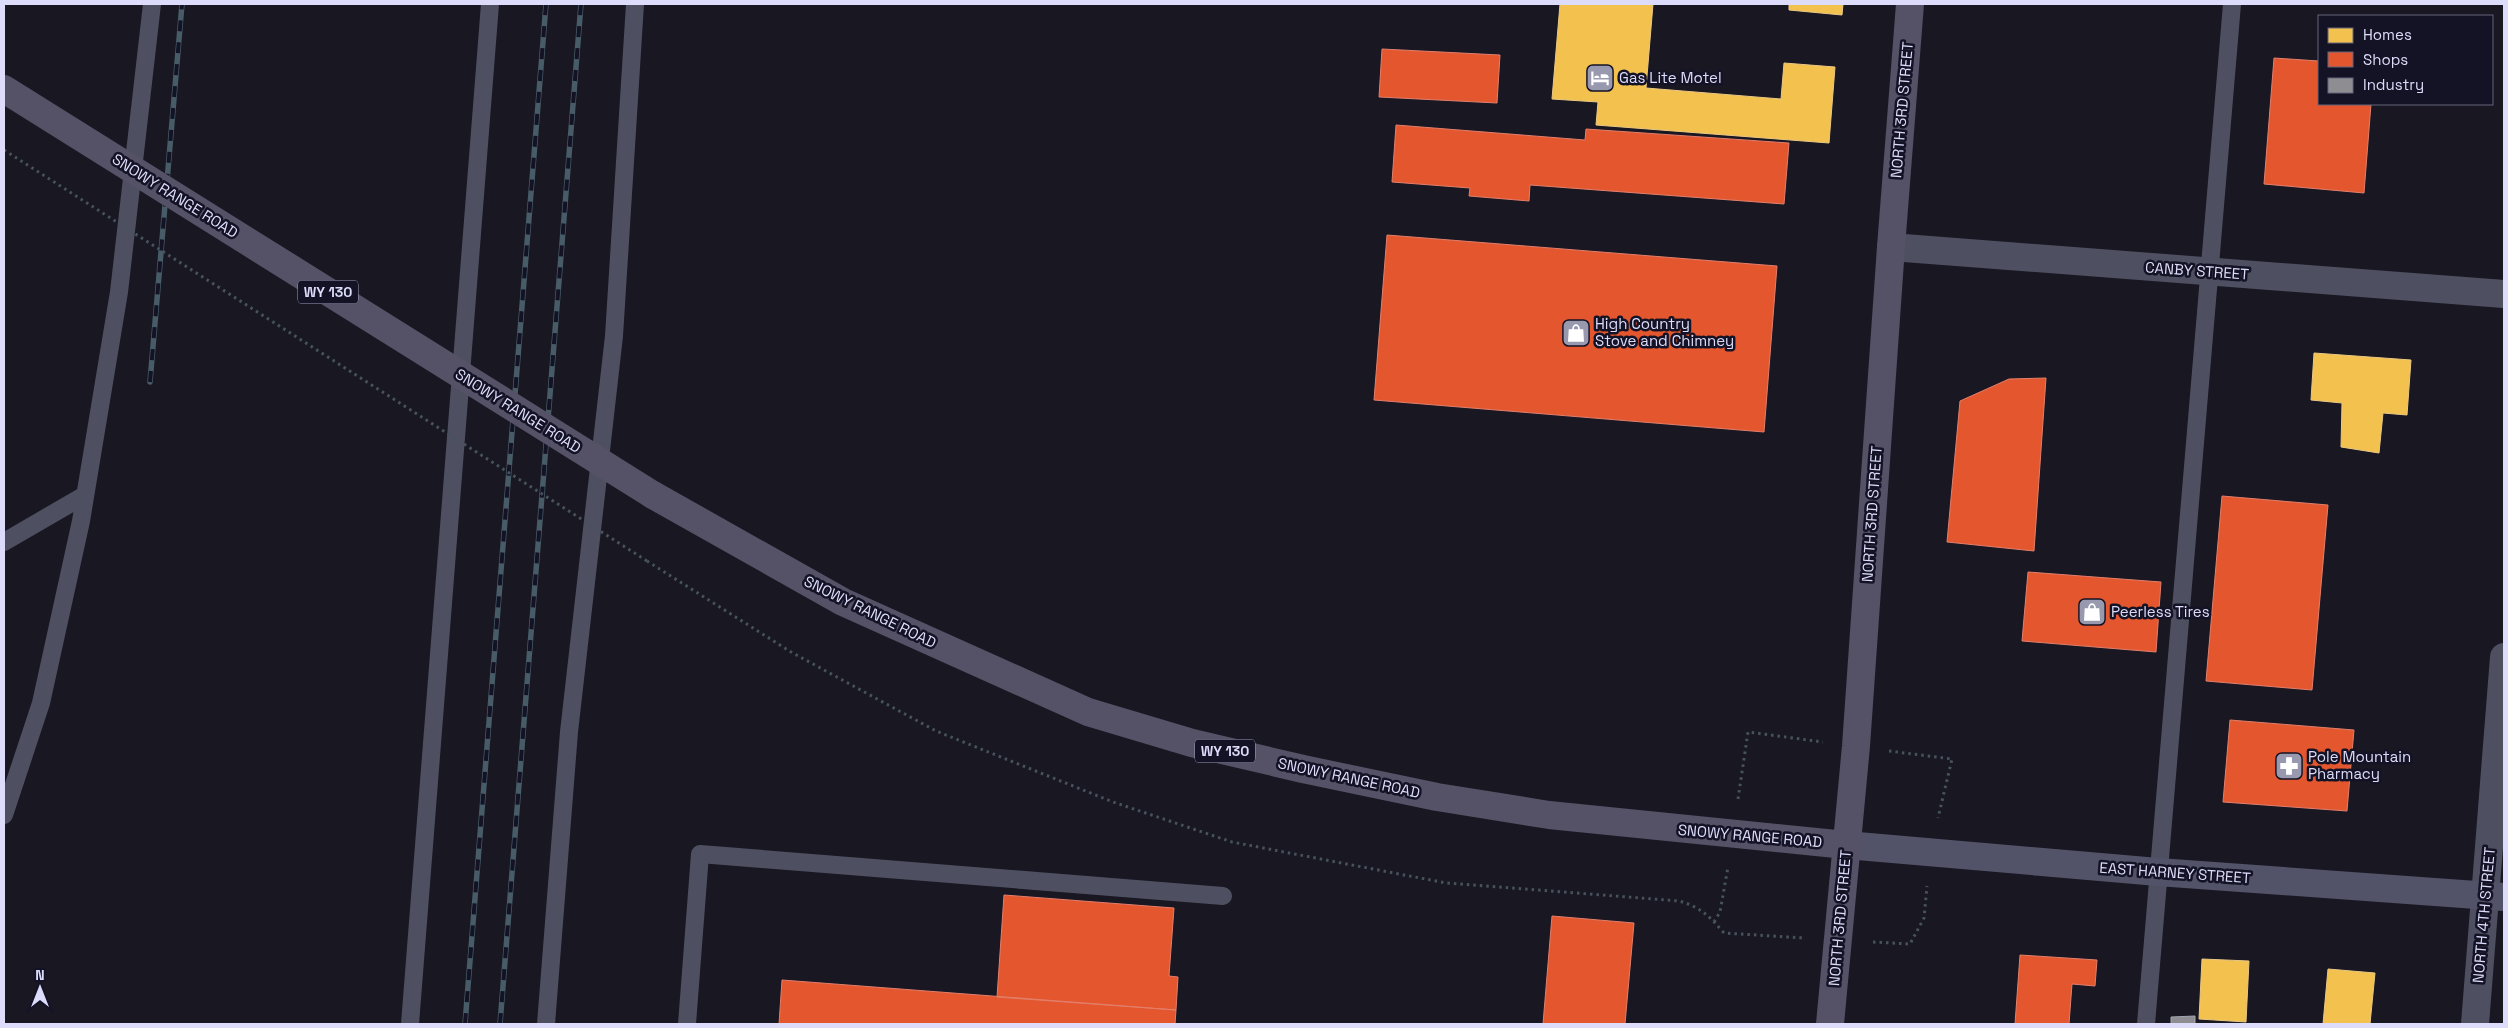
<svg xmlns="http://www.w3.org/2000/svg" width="2508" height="1028" font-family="'Space Grotesk',sans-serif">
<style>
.homes{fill:#f2c14e;stroke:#ecc982}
.shops{fill:#e4572e;stroke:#e27f6c}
.industry{fill:#8d8d92;stroke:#a5a5b2}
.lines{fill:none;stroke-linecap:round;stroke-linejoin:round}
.path{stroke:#47535c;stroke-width:3;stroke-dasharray:2.5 4;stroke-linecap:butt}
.service{stroke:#4e5061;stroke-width:18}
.minor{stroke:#4e5061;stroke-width:28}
.tertiary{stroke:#4e5061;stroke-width:28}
.secondary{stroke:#525368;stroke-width:28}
.primary{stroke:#555166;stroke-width:28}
.rail-casing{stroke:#475c67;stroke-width:5.5}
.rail{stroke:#141326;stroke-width:4;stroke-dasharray:11;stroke-linecap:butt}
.path-bridge{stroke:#47535c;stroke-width:3;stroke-dasharray:2.5 4;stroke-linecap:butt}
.primary-bridge{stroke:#555166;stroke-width:28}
.labels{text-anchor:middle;stroke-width:5;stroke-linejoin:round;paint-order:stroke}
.shield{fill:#141326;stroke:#a1a0bb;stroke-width:1}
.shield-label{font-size:14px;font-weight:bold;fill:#ddddfb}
.poi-label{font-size:15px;fill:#ddddfb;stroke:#141326;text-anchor:start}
.street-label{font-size:15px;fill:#ddddfb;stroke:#141326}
</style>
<rect width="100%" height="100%" fill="#181722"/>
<path class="homes" d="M1560,4h93l-7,84 135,11 3,-36 51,4 -6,76 -233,-18 2,-23 -46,-3z
M1789,4h54l-1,11 -53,-5z
M2314,353l97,7 -4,55 -24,-2 -4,40 -38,-6 1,-44 -31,-3z
M2202,959l47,2 -3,61 -47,-3z
M2328,969l47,4 -5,51h-47z"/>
<path class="shops" d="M1382,49l118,6 -3,48 -118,-6z
M2274,58l45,3v43h52l-7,89 -100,-9z
M1396,125l189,15 1,-11 203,14 -5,61 -254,-19 -1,16 -60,-5 1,-8 -78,-6z
M1387,235l390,31 -13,166 -390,-32z
M2046,378l-12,173 -87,-9 13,-141 49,-22z
M2222,496l106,9 -16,185 -106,-9z
M2028,572l133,10 -5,70 -134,-11z
M2230,720l124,10 -7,81 -124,-9z
M1004,895l170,13 -5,68 9,1 -2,33 -179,-13z
M1552,916l82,7 -9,101h-82z
M2020,955l77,5 -2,26 -23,-2 -3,40h-54z
M782,980l394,30 -1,14h-396z"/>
<path class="industry" d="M2195,1016v8h-24v-7z"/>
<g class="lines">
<path class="path" d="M647,561l144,91 145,79 177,71 119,40 214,41 233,18c22,6 31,16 45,32l80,5
M1889,751l63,8 -14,59
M1738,799l10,-67 75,10
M1714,922l6,-10 8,-45
M1873,942l37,2 14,-26 3,-32"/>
<path class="service" d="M4,542l81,-47
M4,815l37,-112 40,-182 38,-229 33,-288
M410,1024l80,-1020
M546,1024l23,-292 45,-396 21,-332
M687,1024l13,-170 523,42
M2146,1024l86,-1020"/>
<path class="minor" d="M1891,247l613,47"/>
<path class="tertiary" d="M2475,1024l29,-367"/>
<path class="secondary" d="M1846,845l312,27 346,25"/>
<path class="primary" d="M653,495l190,107 245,110 104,31 111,26 134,28 112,18 297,30
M1830,1024l26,-278 35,-499 19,-243"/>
<defs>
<path id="rail" d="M150,382l32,-378
M465,1024l81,-1020
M500,1024l81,-1020"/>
</defs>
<use href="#rail" class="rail-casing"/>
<use href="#rail" class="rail"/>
<path class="path-bridge" d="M4,150l643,411"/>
<path class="primary-bridge" d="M4,89l649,406"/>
</g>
<defs>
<symbol id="hotel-square" viewBox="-11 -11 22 22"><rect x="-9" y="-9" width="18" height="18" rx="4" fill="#9898af" stroke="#141326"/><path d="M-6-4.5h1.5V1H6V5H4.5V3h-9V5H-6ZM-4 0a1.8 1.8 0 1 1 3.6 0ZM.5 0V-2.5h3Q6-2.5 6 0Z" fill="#fff"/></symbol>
<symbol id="shop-square" viewBox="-11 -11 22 22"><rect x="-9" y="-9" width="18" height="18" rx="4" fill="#9898af" stroke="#141326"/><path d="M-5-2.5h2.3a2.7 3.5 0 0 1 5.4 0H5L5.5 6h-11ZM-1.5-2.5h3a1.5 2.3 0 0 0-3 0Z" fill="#fff"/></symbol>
<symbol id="pharmacy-square" viewBox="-11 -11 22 22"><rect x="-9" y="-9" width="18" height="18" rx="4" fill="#9898af" stroke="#141326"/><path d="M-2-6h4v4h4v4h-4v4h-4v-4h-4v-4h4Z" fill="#fff"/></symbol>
</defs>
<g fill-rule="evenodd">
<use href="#hotel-square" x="1584" y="62" width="32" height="32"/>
<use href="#shop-square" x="1560" y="317" width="32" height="32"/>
<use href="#shop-square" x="2076" y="596" width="32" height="32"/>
<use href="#pharmacy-square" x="2273" y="750" width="32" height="32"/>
</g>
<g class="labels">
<g class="shield">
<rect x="298" y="280.5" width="60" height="23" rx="4"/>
<rect x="1195" y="739.5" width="60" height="23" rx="4"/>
</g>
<g class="shield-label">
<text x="328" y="297">WY 130</text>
<text x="1225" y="756">WY 130</text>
</g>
<g class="poi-label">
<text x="1619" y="83">Gas Lite Motel</text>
<text x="1595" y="329">High Country<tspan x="1595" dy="17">Stove and Chimney</tspan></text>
<text x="2111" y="617">Peerless Tires</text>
<text x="2308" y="762">Pole Mountain<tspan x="2308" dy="17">Pharmacy</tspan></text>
</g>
<g class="street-label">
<text transform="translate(1902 110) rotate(-85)" y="5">NORTH 3RD STREET</text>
<text transform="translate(175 196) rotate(32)" y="5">SNOWY RANGE ROAD</text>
<text transform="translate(2197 271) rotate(4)" y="5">CANBY STREET</text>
<text transform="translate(518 411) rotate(32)" y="5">SNOWY RANGE ROAD</text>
<text transform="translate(1872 514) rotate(-86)" y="5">NORTH 3RD STREET</text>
<text transform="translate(870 612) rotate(26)" y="5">SNOWY RANGE ROAD</text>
<text transform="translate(1349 778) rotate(12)" y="5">SNOWY RANGE ROAD</text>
<text transform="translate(1750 836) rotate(5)" y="5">SNOWY RANGE ROAD</text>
<text transform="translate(2175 873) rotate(4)" y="5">EAST HARNEY STREET</text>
<text transform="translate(2484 915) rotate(-85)" y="5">NORTH 4TH STREET</text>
<text transform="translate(1840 918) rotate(-85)" y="5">NORTH 3RD STREET</text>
</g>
</g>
<rect width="2508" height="1028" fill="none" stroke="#ddddfb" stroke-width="10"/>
<rect x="2318" y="15" width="175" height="90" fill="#141326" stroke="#64647b"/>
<rect x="2328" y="28" width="25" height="15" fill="#f2c14e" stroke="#64647b"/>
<text x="2363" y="40" font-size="15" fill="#ddddfb">Homes</text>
<rect x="2328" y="52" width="25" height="15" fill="#e4572e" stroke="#64647b"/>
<text x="2363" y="65" font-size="15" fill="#ddddfb">Shops</text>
<rect x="2328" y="78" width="25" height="15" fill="#8d8d92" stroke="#64647b"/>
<text x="2363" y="90" font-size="15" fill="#ddddfb">Industry</text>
<g transform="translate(40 988)" stroke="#141326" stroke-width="4" paint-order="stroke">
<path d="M0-4L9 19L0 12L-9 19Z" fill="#ddddfb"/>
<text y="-8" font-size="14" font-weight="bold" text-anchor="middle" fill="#ddddfb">N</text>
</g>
</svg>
